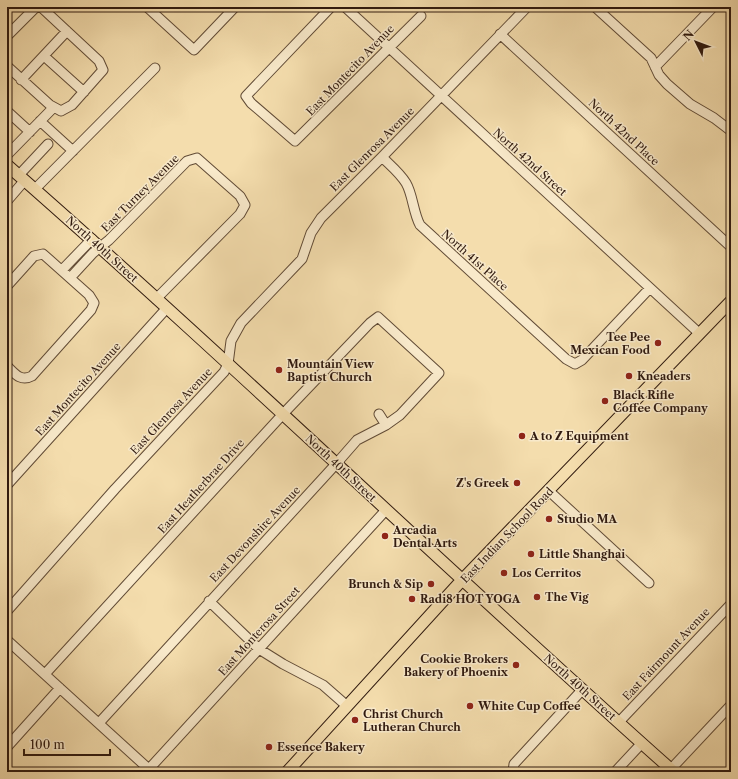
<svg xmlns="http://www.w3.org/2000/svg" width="738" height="779" font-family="'Libre Caslon Text',serif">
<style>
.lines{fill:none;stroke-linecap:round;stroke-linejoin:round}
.minor-casing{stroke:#614b36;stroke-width:11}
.major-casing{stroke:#301a0f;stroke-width:13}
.minor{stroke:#f8e9ca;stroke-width:9}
.major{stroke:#f4ddad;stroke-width:11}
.poi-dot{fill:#8f2418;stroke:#f8e9ca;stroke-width:1.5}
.labels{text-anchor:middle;stroke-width:3;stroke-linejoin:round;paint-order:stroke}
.street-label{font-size:11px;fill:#301a0f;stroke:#f8e9ca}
.poi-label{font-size:11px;font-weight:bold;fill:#301a0f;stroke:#f8e9ca;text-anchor:start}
</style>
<rect width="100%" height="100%" fill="#f4ddad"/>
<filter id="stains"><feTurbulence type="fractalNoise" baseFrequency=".005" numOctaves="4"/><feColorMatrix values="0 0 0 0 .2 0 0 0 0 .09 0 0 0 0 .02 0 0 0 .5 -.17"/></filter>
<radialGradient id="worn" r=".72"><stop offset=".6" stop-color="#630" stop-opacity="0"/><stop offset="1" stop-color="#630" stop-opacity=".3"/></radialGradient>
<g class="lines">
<defs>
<path id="minor" d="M147,7l47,43 41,-43
M331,7l-85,89 5,7 44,38 126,-125
M345,7l355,327
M595,7l56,51 8,17 8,9 23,20 24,14 17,13
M500,34l231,213
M7,36l29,-29
M44,56l40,36
M7,66l43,39 11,6 11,-6 31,-35 -4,-9 -58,-54
M655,67l58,-60
M21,80l46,-49
M7,111l23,21
M40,121l33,30
M7,155l46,-47
M382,157c8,8 18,16 24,26 7,12 7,29 14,42l146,134 9,5 7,-4 68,-72
M19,175l29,-31
M35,189l120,-121
M7,201l18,-21
M62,270l30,-31
M70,278l23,-25 16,-13 78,-79 10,-3 43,38 5,9 -5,9 -84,85
M7,286l27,-30 9,-2 46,41 5,8 -3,7 -59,66c-11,6 -17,-2 -25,-10
M379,414l7,11
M7,485l159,-176
M549,491l100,92
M209,601l50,48 24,15 40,21 24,21
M7,611l108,-122 109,-117 4,-8 3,-23 10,-18 61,-64 9,-26 10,-15 61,-61 145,-150
M7,640l145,132
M45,674l238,-260 87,-91 8,-6 61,56 -39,42 -14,10 -29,15 -21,24 -237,259
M619,722l112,-118
M7,747l53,-59
M149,769l237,-259
M671,769l60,-64
M513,772l1,-8 68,-74
M615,772l27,-29"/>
<path id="major" d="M7,165c226,198 442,407 667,607
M287,772l175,-192 269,-279"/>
</defs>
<use href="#minor" class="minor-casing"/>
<use href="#major" class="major-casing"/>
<use href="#minor" class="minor"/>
<use href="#major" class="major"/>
</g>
<g class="poi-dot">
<circle cx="658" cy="343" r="4"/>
<circle cx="279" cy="370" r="4"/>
<circle cx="629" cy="376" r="4"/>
<circle cx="605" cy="401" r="4"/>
<circle cx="522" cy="436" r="4"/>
<circle cx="517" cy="483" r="4"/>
<circle cx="549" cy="519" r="4"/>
<circle cx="385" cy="536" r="4"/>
<circle cx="531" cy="554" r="4"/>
<circle cx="504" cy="573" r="4"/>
<circle cx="431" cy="584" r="4"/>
<circle cx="537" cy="597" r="4"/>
<circle cx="412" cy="599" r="4"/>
<circle cx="516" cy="665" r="4"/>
<circle cx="470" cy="706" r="4"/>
<circle cx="355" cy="720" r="4"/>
<circle cx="269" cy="747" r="4"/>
</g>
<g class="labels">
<g class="street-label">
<text transform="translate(350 70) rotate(-46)" y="4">East Montecito Avenue</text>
<text transform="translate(624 132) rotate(43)" y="4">North 42nd Place</text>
<text transform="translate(372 149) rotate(-45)" y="4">East Glenrosa Avenue</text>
<text transform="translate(530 162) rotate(42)" y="4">North 42nd Street</text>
<text transform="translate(140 193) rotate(-45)" y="4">East Turney Avenue</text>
<text transform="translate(102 249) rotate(42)" y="4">North 40th Street</text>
<text transform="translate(475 260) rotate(42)" y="4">North 41st Place</text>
<text transform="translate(78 389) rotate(-48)" y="4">East Montecito Avenue</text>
<text transform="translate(171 411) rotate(-47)" y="4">East Glenrosa Avenue</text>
<text transform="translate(341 468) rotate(43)" y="4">North 40th Street</text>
<text transform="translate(201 486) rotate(-48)" y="4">East Heatherbrae Drive</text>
<text transform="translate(255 534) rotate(-47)" y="4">East Devonshire Avenue</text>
<text transform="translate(507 535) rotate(-46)" y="4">East Indian School Road</text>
<text transform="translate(259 631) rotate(-48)" y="4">East Monterosa Street</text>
<text transform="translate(666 654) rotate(-47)" y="4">East Fairmount Avenue</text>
<text transform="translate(580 687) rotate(42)" y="4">North 40th Street</text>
</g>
<g class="poi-label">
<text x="650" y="341" text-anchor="end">Tee Pee<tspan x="650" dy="13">Mexican Food</tspan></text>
<text x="287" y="368">Mountain View<tspan x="287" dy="13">Baptist Church</tspan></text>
<text x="637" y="380">Kneaders</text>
<text x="613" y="399">Black Rifle<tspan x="613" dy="13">Coffee Company</tspan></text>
<text x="530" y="440">A to Z Equipment</text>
<text x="509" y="487" text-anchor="end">Z's Greek</text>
<text x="557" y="523">Studio MA</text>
<text x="393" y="534">Arcadia<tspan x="393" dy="13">Dental Arts</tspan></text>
<text x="539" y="558">Little Shanghai</text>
<text x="512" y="577">Los Cerritos</text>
<text x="423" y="588" text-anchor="end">Brunch &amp; Sip</text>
<text x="545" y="601">The Vig</text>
<text x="420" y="603">Radi8 HOT YOGA</text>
<text x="508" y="663" text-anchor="end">Cookie Brokers<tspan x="508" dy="13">Bakery of Phoenix</tspan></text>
<text x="478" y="710">White Cup Coffee</text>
<text x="363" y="718">Christ Church<tspan x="363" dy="13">Lutheran Church</tspan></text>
<text x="277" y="751">Essence Bakery</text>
</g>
</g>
<rect width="738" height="779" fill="none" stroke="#f4ddad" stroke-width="24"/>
<rect x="8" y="8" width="722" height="763" fill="none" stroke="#301a0f" stroke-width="2"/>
<rect x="12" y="12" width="714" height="755" fill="none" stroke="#301a0f"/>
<g transform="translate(696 42) rotate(312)" stroke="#f8e9ca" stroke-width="3" paint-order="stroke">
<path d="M0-3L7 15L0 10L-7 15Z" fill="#301a0f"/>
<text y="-6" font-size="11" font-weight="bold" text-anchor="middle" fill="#301a0f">N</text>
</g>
<path d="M24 749v6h86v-6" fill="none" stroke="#301a0f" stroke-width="2"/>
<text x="30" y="749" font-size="12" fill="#301a0f" stroke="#f8e9ca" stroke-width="3" paint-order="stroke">100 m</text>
<rect width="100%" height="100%" filter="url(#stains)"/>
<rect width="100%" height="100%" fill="url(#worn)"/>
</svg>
